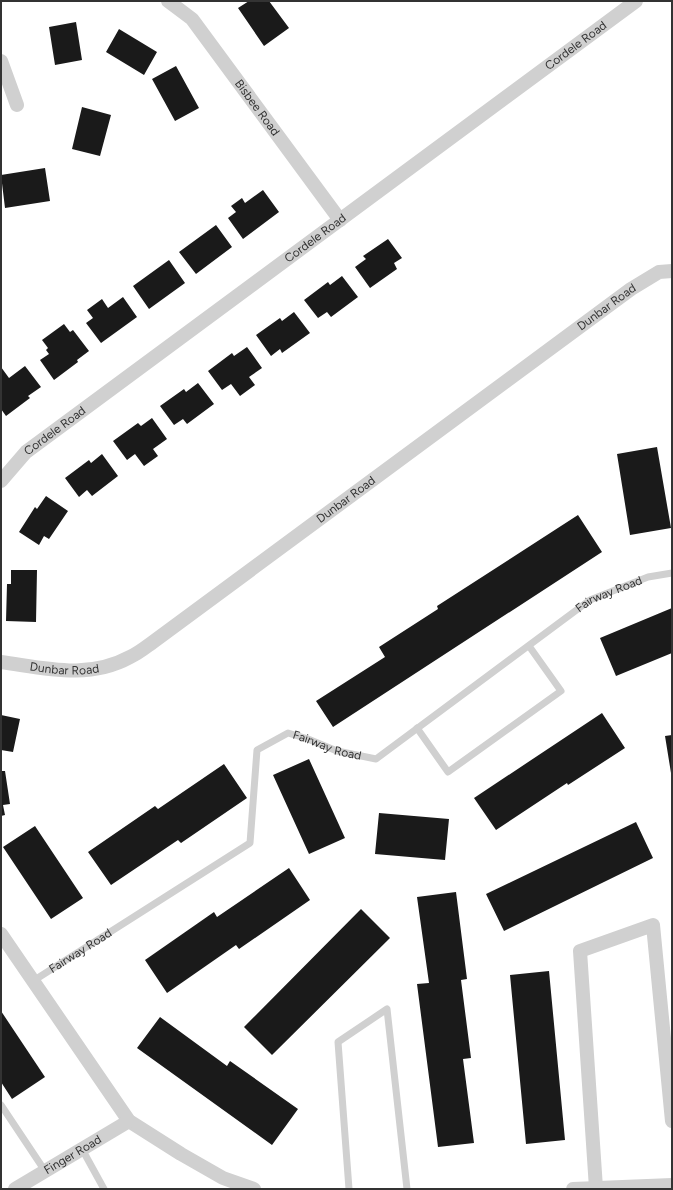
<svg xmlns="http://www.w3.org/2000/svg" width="673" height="1190" font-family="Figtree,sans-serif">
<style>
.building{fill:#1a1a1a}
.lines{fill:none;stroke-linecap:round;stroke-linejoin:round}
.service{stroke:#d0d0d0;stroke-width:7}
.minor{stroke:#d0d0d0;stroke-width:14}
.labels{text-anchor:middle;stroke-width:4;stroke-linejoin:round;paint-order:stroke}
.street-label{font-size:12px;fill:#333;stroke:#fff}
</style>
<rect width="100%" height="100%" fill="#fff"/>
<path class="building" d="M249,1h20l20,27 -25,18 -26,-38z
M76,22l6,38 -27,5 -6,-38z
M119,29l38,23 -13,23 -38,-23z
M176,66l23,42 -24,13 -23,-42z
M82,107l29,8 -11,41 -28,-7z
M45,168l5,33 -45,7 -4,-33z
M263,190l16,22 -36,27 -15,-21 8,-6 -5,-6 11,-8 3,5z
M216,225l16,22 -36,27 -17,-22z
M388,239l14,19 -8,5 3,6 -27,19 -15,-21 11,-8 -3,-3z
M169,260l16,23 -36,26 -16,-23z
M342,276l16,21 -27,20 -4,-5 -9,6 -14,-18 24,-18 2,3z
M123,297l14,20 -36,26 -15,-20 7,-5 -6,-8 15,-11 6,9z
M294,312l16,21 -28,20 -2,-4 -9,7 -15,-21 24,-17 2,3z
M64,324l6,8 3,-2 16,21 -12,9 1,2 -24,18 -14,-20 9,-6 -3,-4 2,-2 -6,-8z
M247,347l15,21 -13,9 6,8 -15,11 -9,-12 -9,6 -14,-19 24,-18 2,3z
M25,366l16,21 -13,9 2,2 -24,18 -5,-7v-42l8,11z
M198,383l16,21 -27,20 -4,-5 -9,6 -14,-19 24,-17 2,3z
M152,418l15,21 -14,10 5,7 -14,10 -9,-12 -8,6 -14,-19 25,-18 3,3z
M657,447l14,81 -41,7 -13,-81z
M102,454l16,22 -26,20 -5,-6 -8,7 -14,-19 24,-18 2,3z
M46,496l22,15 -19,28 -5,-3 -5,9 -20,-13 16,-25 2,2z
M578,515l24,37 -269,175 -17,-26 69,-44 -6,-10 59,-38 -1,-3z
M11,570h26l-1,52 -30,-1 1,-37h4z
M672,608v45l-56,23 -16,-38z
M602,713l23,35 -57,37 -1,-2 -71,47 -22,-32z
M1,715l19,4 -7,33 -12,-2z
M672,735v38h-1l-6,-37z
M309,759l36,79 -36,16 -36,-79z
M224,764l23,34 -66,45 -3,-3 -67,45 -23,-33 67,-46 3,3z
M1,771h4l5,33 -7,1 2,10 -4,1z
M379,813l70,6 -4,41 -70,-6z
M636,822l17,36 -149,73 -18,-37z
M35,826l48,72 -32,21 -48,-72z
M289,868l21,32 -71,49 -3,-4 -69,48 -22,-33 69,-48 3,5z
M456,892l11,87 -6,1 10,78 -8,1 11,84 -36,4 -21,-163 12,-1 -12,-86z
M361,909l29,29 -118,117 -28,-28z
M549,971l16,169 -39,4 -16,-169z
M1,1011l44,66 -33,22 -11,-17z
M160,1017l67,49 3,-5 68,48 -26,36 -135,-97z"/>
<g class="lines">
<g class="service">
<path d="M417,728l31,44 113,-81 -32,-45"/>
<path id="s1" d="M33,981l217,-138 7,-93 31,-17 20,6 29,12 39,8 214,-159 58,-23 24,-4"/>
<path d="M1,1105l44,66"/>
<path d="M82,1149l22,40"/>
<path d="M349,1189l-11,-147 49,-33 20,180"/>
</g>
<g class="minor">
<path id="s2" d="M168,1l24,18 148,201"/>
<path d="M1,61l16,44"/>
<path id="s3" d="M1,481l25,-29 610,-451"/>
<path id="s4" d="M1,662c44,6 87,18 129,-5 9,-4 16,-10 23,-15l478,-353 28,-17 13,-1"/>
<path d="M1,934l128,187 52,33 42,24 31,11"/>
<path d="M596,1188l-16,-237 73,-26 19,196"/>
<path id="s5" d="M15,1189l114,-68"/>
<path d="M573,1189l99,-4"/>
</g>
</g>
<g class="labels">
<g class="street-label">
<text dy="4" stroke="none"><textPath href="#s3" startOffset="722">Cordele Road</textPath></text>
<text dy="4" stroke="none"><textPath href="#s2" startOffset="140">Bisbee Road</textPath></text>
<text dy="4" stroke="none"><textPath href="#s3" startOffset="398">Cordele Road</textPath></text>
<text dy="4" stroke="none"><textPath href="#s4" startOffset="723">Dunbar Road</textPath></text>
<text dy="4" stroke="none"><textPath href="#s3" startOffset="74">Cordele Road</textPath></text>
<text dy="4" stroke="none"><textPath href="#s4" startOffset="399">Dunbar Road</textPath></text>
<text dy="4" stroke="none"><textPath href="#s1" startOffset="764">Fairway Road</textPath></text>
<text dy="4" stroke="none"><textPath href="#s4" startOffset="64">Dunbar Road</textPath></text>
<text dy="4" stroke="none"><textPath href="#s1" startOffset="427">Fairway Road</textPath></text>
<text dy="4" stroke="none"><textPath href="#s1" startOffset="56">Fairway Road</textPath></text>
<text dy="4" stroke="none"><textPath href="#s5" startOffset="67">Finger Road</textPath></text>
</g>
</g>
<rect width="673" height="1190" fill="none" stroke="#333333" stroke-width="4"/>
</svg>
